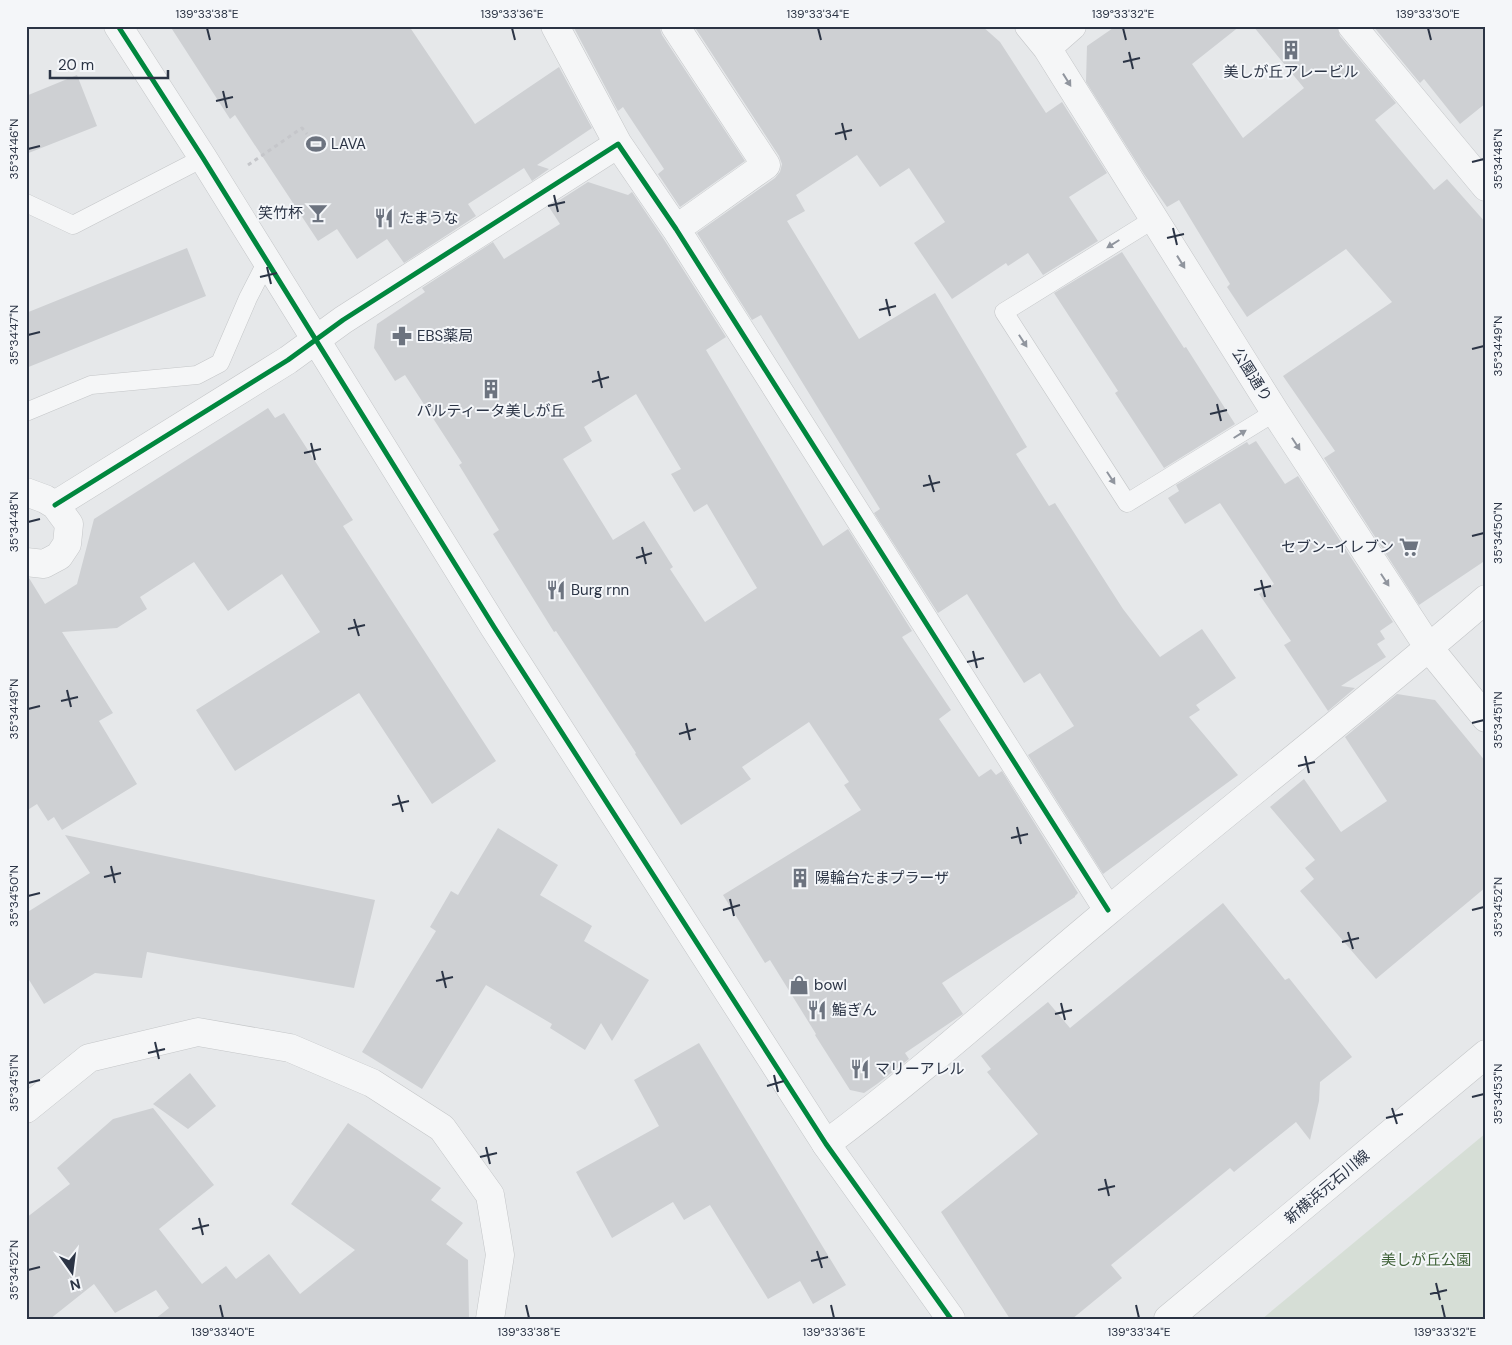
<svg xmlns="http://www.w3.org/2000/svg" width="1512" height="1345" font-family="'DM Sans','Noto Sans JP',sans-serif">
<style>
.green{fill:#d6ded6}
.building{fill:#ced0d3;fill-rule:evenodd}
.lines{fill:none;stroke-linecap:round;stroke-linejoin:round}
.service-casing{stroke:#c4c6c8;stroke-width:19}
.minor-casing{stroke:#c4c6c8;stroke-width:29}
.tertiary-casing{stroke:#c4c6c8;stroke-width:29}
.path{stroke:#c5c6ca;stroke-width:3;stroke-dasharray:4 4;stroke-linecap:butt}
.service{stroke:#f5f6f7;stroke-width:18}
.minor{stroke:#f5f6f7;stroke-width:28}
.tertiary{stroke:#f5f6f7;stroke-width:28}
.cycleway-casing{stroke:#f4f6f9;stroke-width:8}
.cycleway{stroke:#00873e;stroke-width:5}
.oneway{fill:#90959e}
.ticks{fill:none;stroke:#2b3445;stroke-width:2}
.labels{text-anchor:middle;stroke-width:4;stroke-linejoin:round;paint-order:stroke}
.poi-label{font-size:15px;fill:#2b3445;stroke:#f4f6f9;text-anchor:start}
.street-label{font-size:15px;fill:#2b3445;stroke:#f4f6f9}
.park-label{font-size:15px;fill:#3f6138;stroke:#f4f6f9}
.neatline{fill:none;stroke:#2b3445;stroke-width:2}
.ticks-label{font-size:12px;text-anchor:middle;fill:#2b3445}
</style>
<rect width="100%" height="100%" fill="#e6e8ea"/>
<path class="green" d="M1486,1133v186h-224z"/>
<path class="building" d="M170,26h239l66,98 84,-57 33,61 -55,37 12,4 -17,12 -8,-13 -56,36 8,12 -72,47 -17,-24 -30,20 -20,-30 -19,12 -83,-126 -5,4z
M573,26h86l3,9 83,126 -65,46 -22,-33 6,-5 -41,-62 -5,4z
M694,26h288l18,16 46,71 16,-11 45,71 -38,24 29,44 -55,34 -15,-22 -20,13 -2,-3 -54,36 -38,-56 31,-21 -36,-54 -29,19 -23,-32 -61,40 9,16 -18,10 72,118 76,-46 92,154 -11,7 33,52 6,-3 68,106 37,48 42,-28 34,49 -40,27 4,5 -11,7 49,58 -135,99 -75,-119 46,-29 -34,-53 -16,10 -57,-89 -29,19 -64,-100 6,-4 -119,-194 -9,5 -55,-87 78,-55 5,-6 2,-8 -3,-8z
M1116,26h124l-48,38 51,74 61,-50 -51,-62h84l3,10 56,67 -21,17 59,70 13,-11 39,44v337l-67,45 -95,-147 11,-7 -52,-75 109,-74 -46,-53 -99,68 -20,-30 3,-3 -51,-84 -12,7 -23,-33 -58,-92 1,-36z
M1373,26h113v77l-26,21 -36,-45 -4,4z
M77,75l20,51 -71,28v-58z
M588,182l40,13 4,-3 31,46 63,99 -20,13 117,196 25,-17 64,102 -10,6 49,73 -12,9 40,58 12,-8 5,6 6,-4 76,122 -3,3v1l-133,86 21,31 -58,39 4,6 -32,25 -13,9 -14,-3 -35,-55 1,-1 -46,-74 -5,3 -42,-68 138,-85 -17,-25 5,-3 -40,-60 -67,45 9,12 -70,46 -46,-71 1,-1 -80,-122 -2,1 -61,-98 6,-4 -40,-65 3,-2 -57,-88 -10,6 -21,-33 3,-24 48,-32 -3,-4 71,-46 11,17 56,-35 -11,-17zM636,394l45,75 -10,5 23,38 13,-8 50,84 -52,34 -35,-53 3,-2 -29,-46 -31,19 -50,-81 29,-18 -8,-14z
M187,248l19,48 -180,72v-55z
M1122,252l62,96 2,-1 49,77 -71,44 -49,-75 3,-2 -64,-98z
M268,408l7,10 9,-5 69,107 -10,6 153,235 -64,43 -73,-111 -124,78 -39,-61 124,-78 -38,-58 -54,37 -34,-49 -54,35 7,12 -30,19 -55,4 51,81 -14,8 38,63 -75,46 -8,-13 -6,4 -11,-17 -11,7v-233h3l16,26 32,-20 17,-65z
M1256,441l29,43 13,-8 95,146 -13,9 5,8 -8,5 9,13 -45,29 14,2 -27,23 -44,-66 7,-4 -32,-47 15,-10 -54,-81 -35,21 -17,-26 11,-7 -3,-6 71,-43 2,3z
M1397,694l38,6 51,62v125l-110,92 -76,-88 14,-12 -9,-11 10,-8 -45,-53 34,-28 37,53 46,-31 -42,-64z
M498,828l60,37 -18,30 52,31 -8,15 65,39 -37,61 -11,-18 -16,27 -35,-22 2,-4 -66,-39 -64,104 -60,-37 74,-121 -6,-4 21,-36 7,4z
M65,835l310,65 -21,88 -207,-36 -5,26 -47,-5 -51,31 -18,-29v-62l64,-40z
M1223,903l62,77 4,-2 63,79 -32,25 -1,19 -9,39 -14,-18 -62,50 -4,-4 -119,97 11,13 -50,41h-62l-69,-107 97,-78 -51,-62 4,-3 -10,-13 67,-54 22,26z
M699,1043l147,242 -33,19 -13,-23 -32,18 -58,-94 -26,15 -11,-18 -61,36 -36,-66 83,-46 -25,-46z
M190,1073l26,33 -28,23 -35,-25z
M153,1108l61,77 -55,44 43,55 24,-18 10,13 33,-25 31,40 55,-44 -64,-46 57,-81 93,65 -10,12 32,23 -17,21 22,16 1,59h-314l14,-11 -13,-18 -41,23 -21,-29 -44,35h-24v-101l44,-34 -13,-16 56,-49z"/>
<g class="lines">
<defs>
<path id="service" d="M26,203l47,22 130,-67
M1154,219l-150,93 123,191 148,-91
M26,412l65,-27 106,-10 23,-12 28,-65 19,-37"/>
<path id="minor" d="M555,26l63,118
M675,26l91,139 -90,64
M1029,26l18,22 228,364 154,236 57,70
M1352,26l134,161
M1047,48l25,-22
M26,492l19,7 10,6 14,19 -2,20 -8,12 -15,8 -18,-2
M55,505l233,-145 55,-40 275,-176 58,85 432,681
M26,1109l63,-51 109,-26 92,16 82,35 70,45 48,67 10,60 -10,64
M826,1144c98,-73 188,-155 282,-233 125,-105 254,-205 378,-312"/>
<path id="tertiary" d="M118,26l85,132 291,469 332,517 125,175
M1168,1319l318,-265"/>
</defs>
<use href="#service" class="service-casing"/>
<use href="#minor" class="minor-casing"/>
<use href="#tertiary" class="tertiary-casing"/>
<path class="path" d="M248,165l54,-37 5,6"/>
<use href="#service" class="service"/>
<use href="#minor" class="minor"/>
<use href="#tertiary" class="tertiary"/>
<defs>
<path id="cycleway" d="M118,26l85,132 291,469 332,517 125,175
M55,505l233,-145 55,-40 275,-176 58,85 432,681"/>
</defs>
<use href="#cycleway" class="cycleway-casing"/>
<use href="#cycleway" class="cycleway"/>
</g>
<defs><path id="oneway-solid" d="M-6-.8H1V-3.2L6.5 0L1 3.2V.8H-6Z" transform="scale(1.25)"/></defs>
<g class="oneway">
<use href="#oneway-solid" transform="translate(1067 80) rotate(58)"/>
<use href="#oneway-solid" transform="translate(1113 244) rotate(148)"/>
<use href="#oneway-solid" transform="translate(1181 262) rotate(58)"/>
<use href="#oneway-solid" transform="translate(1023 341) rotate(57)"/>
<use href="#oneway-solid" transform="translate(1240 434) rotate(-32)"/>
<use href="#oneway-solid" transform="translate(1296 444) rotate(57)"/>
<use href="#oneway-solid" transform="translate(1111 478) rotate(57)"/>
<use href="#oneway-solid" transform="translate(1385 580) rotate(57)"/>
</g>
<path class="ticks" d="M207,28l3,12M512,28l3,12M818,28l3,12M1123,28l3,12M1428,28l3,12M1129,52l4,17M1123,62l17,-4M223,91l4,17M216,101l17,-4M842,123l4,17M835,134l17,-4M28,149l12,-3M1472,162l12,-3M554,195l4,17M548,206l17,-4M1173,228l4,17M1167,238l17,-4M267,267l4,17M260,277l17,-4M886,299l4,17M879,310l17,-4M28,335l12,-3M1472,349l12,-3M598,371l4,17M592,382l17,-5M1217,404l4,17M1210,414l17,-4M311,443l4,17M304,453l17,-4M929,475l5,17M923,486l17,-4M28,522l12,-3M1472,536l12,-3M642,547l4,17M636,558l16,-5M1261,580l4,17M1254,590l17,-4M354,619l5,17M348,629l17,-4M973,651l4,17M967,662l17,-4M67,690l4,17M61,701l17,-4M28,709l12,-3M686,723l4,17M1472,723l12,-3M679,734l17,-5M1305,756l4,17M1298,766l17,-4M398,795l5,17M392,805l17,-4M1017,827l4,17M1011,838l17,-4M111,866l4,17M104,877l17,-4M28,896l12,-3M730,899l4,17M723,910l17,-5M1472,910l12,-3M1348,932l5,17M1342,942l17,-4M442,971l4,17M436,981l17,-4M1061,1003l4,17M1055,1014l17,-4M155,1042l4,17M148,1053l17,-4M774,1075l4,17M28,1083l12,-3M767,1086l17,-5M1472,1097l12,-3M1392,1108l5,16M1386,1118l17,-4M486,1147l4,17M480,1157l17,-4M1105,1179l4,17M1098,1190l17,-4M199,1218l4,17M192,1229l17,-4M817,1251l5,17M811,1261l17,-4M28,1270l12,-3M1436,1283l4,17M1430,1294l17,-4M220,1305l3,13M526,1305l3,13M831,1305l3,13M1136,1305l3,13M1442,1305l3,13"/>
<defs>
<symbol id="building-bare" viewBox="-9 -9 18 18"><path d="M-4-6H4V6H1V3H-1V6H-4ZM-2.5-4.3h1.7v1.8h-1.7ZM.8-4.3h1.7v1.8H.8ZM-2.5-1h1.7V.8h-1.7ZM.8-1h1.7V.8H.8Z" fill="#6c737f" stroke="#f4f6f9" stroke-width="2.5" paint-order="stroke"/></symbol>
<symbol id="stadium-bare" viewBox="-9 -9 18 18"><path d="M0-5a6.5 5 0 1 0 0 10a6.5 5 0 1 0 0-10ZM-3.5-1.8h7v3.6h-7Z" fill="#6c737f" stroke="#f4f6f9" stroke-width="2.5" paint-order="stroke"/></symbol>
<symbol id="bar-bare" viewBox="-9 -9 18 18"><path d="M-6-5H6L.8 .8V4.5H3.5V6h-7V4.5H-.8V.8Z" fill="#6c737f" stroke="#f4f6f9" stroke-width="2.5" paint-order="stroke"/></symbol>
<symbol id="restaurant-bare" viewBox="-9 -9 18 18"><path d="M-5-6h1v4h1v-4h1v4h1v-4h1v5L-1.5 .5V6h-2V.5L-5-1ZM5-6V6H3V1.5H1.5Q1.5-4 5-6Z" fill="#6c737f" stroke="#f4f6f9" stroke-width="2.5" paint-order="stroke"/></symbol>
<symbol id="pharmacy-bare" viewBox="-9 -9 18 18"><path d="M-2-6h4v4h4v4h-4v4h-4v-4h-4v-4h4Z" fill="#6c737f" stroke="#f4f6f9" stroke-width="2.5" paint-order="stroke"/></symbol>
<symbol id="supermarket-bare" viewBox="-9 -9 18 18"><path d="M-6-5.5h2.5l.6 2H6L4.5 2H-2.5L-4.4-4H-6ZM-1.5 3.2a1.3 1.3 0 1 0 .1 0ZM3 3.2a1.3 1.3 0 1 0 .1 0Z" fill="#6c737f" stroke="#f4f6f9" stroke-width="2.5" paint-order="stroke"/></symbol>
<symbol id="shop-bare" viewBox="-9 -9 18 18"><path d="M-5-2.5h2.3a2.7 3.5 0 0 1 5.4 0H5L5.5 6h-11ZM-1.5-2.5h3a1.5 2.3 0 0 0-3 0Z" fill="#6c737f" stroke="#f4f6f9" stroke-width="2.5" paint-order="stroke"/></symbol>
</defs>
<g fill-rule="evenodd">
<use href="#building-bare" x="1277" y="36" width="28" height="28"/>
<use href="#stadium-bare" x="302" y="130" width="28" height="28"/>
<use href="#bar-bare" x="304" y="199" width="28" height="28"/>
<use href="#restaurant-bare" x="370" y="204" width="28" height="28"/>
<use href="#pharmacy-bare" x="388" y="322" width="28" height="28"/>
<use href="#building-bare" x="477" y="375" width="28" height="28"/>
<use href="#supermarket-bare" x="1395" y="533" width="28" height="28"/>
<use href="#restaurant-bare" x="542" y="576" width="28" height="28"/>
<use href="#building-bare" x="786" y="864" width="28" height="28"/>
<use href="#shop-bare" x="785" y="971" width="28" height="28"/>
<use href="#restaurant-bare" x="803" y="996" width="28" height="28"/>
<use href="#restaurant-bare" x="846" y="1055" width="28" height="28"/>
</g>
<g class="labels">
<g class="poi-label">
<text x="1291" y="77" text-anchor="middle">美しが丘アレービル</text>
<text x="331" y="149">LAVA</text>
<text x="303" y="218" text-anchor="end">笑竹杯</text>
<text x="399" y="223">たまうな</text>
<text x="417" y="341">EBS薬局</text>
<text x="491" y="416" text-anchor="middle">パルティータ美しが丘</text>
<text x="1394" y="552" text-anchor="end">セブン-イレブン</text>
<text x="571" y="595">Burg rnn</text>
<text x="815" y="883">陽輪台たまプラーザ</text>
<text x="814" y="990">bowl</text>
<text x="832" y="1015">鮨ぎん</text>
<text x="875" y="1074">マリーアレル</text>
</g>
<g class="street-label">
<text transform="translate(1252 375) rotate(58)" y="5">公園通り</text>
<text transform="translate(1327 1187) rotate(-40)" y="5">新横浜元石川線</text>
</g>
<g class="park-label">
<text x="1426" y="1265">美しが丘公園</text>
</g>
</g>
<rect width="1512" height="1345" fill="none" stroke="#f4f6f9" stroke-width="55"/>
<g transform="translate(72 1272) rotate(166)" stroke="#f4f6f9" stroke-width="4" paint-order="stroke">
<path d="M0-4L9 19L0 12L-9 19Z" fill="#2b3445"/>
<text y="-8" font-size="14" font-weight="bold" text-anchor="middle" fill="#2b3445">N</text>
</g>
<path d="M50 70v8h118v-8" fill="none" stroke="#2b3445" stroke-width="2.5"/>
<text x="58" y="70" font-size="15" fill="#2b3445" stroke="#f4f6f9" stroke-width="4" paint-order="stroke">20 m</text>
<rect x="28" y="28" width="1456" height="1290" class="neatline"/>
<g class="ticks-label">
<text x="207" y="18">139°33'38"E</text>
<text x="512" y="18">139°33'36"E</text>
<text x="818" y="18">139°33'34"E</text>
<text x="1123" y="18">139°33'32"E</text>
<text x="1428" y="18">139°33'30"E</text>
<text transform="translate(14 149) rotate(-90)" y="4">35°34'46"N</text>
<text transform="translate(1498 159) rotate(-90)" y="4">35°34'48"N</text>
<text transform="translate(14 335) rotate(-90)" y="4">35°34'47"N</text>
<text transform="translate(1498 346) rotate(-90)" y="4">35°34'49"N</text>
<text transform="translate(14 522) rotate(-90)" y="4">35°34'48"N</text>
<text transform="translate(1498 533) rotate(-90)" y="4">35°34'50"N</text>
<text transform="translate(14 709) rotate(-90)" y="4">35°34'49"N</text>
<text transform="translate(1498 720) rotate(-90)" y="4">35°34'51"N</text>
<text transform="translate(14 896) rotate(-90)" y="4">35°34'50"N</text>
<text transform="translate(1498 907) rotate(-90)" y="4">35°34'52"N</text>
<text transform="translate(14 1083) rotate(-90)" y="4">35°34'51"N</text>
<text transform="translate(1498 1094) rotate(-90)" y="4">35°34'53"N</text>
<text transform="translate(14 1270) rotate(-90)" y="4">35°34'52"N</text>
<text x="223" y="1336">139°33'40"E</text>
<text x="529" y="1336">139°33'38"E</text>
<text x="834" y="1336">139°33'36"E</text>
<text x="1139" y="1336">139°33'34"E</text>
<text x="1445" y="1336">139°33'32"E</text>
</g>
</svg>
